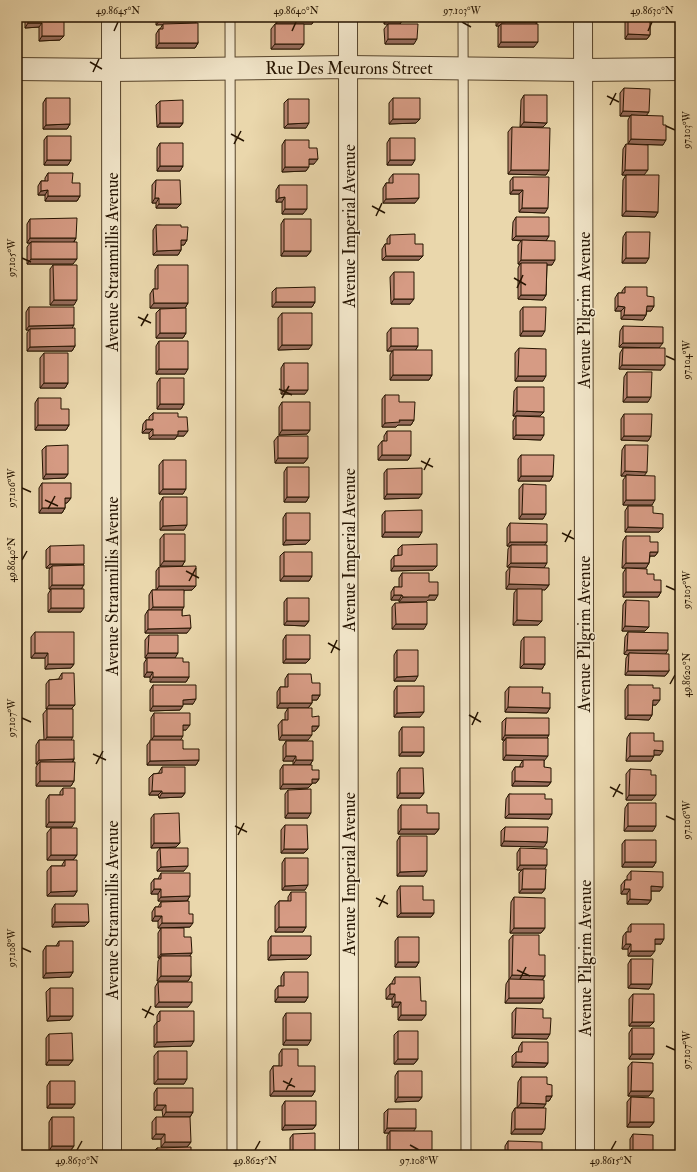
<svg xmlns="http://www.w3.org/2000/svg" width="697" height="1172" font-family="'IM FELL Double Pica',serif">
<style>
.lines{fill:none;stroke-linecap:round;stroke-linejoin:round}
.service-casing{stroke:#57452c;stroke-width:11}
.minor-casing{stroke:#57452c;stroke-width:20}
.tertiary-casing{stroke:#57452c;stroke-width:24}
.service{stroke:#f1e5c9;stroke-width:9}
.minor{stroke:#f1e5c9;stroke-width:18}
.tertiary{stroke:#f1e5c9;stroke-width:22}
.wall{fill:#b88572;stroke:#261401}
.shaded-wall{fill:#966c5c;stroke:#261401}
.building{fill:#d69b84;stroke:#261401}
.ticks{fill:none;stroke:#261401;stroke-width:1.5}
.labels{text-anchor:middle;stroke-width:3;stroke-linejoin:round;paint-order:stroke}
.street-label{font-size:17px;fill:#261401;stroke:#f1e5c9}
.neatline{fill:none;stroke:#261401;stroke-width:1.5}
.ticks-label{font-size:10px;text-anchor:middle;fill:#261401}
</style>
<rect width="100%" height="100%" fill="#ead7ac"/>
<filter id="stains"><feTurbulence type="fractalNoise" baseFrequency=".005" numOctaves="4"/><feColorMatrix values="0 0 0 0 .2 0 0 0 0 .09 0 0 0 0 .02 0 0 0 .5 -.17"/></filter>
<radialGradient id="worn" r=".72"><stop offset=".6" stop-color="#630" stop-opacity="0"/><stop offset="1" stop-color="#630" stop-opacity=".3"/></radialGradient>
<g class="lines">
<defs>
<path id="service" d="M230,17l2,1138
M463,17l3,1138"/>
<path id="minor" d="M111,17l1,1138
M348,17l1,1138
M583,17l2,1138"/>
<path id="tertiary" d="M17,69l94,1 238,-3 234,3 97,-1"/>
</defs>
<use href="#service" class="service-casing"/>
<use href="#minor" class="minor-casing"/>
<use href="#tertiary" class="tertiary-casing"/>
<use href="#service" class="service"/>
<use href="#minor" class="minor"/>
<use href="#tertiary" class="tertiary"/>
</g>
<path class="wall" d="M25,17h39l-4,23 -21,1v-14l-14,1z
M156,17h42l-3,6 3,20 -3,5h-39v-14l3,-5h1l3,-5 -7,1z
M276,17h39l-3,7h-36z
M384,17h19v2l-3,5h-16z
M496,17h41v5l-1,2 -2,23h-36v-19l1,-2h-3z
M625,17h25v18l-3,4h-22z
M275,24l29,20 -4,5h-29v-20z
M388,24l26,20h-29l-1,-15z
M624,88l23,27 16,30 -35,-1v-24l2,-4h-10v-23z
M524,95l23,28 -4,4h-23l1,-27z
M46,98l24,26 -3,5h-24v-26z
M393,98l27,21 -4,4 -27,1v-21z
M288,99l18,29h-22v-25z
M160,101l23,22 -3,4h-23l-1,-22z
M512,127l37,43 -3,5 -38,-1v-42z
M47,136l24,24 -3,5h-24v-25z
M390,138l22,27h-25v-22z
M285,140l24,8 5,16h-5l-3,7 -24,1v-27z
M160,143l23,23 -3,5h-23v-23z
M626,144l18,31h-22l1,-26z
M48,173l24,10 8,13 -3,5h-32v-6h-7v-9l3,-5h4v-3z
M393,174l22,29h-32v-15l3,-5h3v-4z
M626,175l32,37 -3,5 -33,-1 1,-36z
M513,177l32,36 -26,-1v-18h-9v-13z
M156,180l21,28h-21v-5h-4v-18z
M279,185l24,29h-21v-12h-6v-12z
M516,217l33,19 -3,4 6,25h-5l-1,30 -3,5 -25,-1v-31l2,-4h-2v-19l3,-4 -9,-1 1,-18z
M30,219l46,19 -2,4 -1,22h-46v-17l3,-4h-3v-19z
M284,219l27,32 -4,5h-26v-32z
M156,225l25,2 6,13 -3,5h-3v5l-3,5h-25v-25z
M626,232l20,31h-24l1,-26z
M390,235l25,9 8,12 -4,4h-37v-11l3,-5h2v-5z
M53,265l21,40h-24v-36z
M158,265l30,38 -3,5h-35v-14l3,-5h2v-19z
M394,272l16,32h-19l-1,-27z
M625,287l22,9 7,10 -3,5h-4l-1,4 -3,5 -22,-1v-8h-6v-13l3,-5h4v-2z
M276,288l39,14 -3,5h-40v-15z
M29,307l43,21 3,18 -3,5h-45v-18l2,-3h-3v-18z
M523,307l19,29h-22v-25z
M160,309l26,24 -3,5h-27v-25z
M282,313l27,36 -31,1v-32z
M623,326l36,22 -40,-1 1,-16z
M391,328l27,18 -3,4 17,25 -3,5h-39v-25l2,-4h-5v-18z
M159,341l26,33h-29v-28z
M519,348l24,33h-28v-28z
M623,348l38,22 -42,-1 1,-16z
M44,353l24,30 -3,5h-25v-30z
M284,363l21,31h-24v-26z
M627,372l21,30h-25l1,-25z
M160,378l24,26 -3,5h-24v-26z
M517,387l27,25 -4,4h-27l1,-25z
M385,395l14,7 15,18 -3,5h-13l-2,2h-14v-28z
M38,398l23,11 8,16 -3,5h-31v-27z
M282,402l28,28 -3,4 -28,1v-28z
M153,413l25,4 6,19h-7l-2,3h-26v-6h-7l1,-9 3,-4h3v-3z
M624,414l27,22 -3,5 -27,-1v-21z
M516,416l25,24 -28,-1v-18z
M387,431l24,24 -3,5h-30v-14l4,-5h2v-5z
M278,436l30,22 -4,5h-29l-1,-22z
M625,445l22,27 -3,3 8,30h-29v-25l3,-4h-5l1,-26z
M46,446l22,28 -3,4 -22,1 -1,-29z
M521,455l32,21 -3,5h-32v-22z
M163,460l20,34h-24v-29z
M287,467l22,30 -3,5h-22v-30z
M387,469l32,29 -35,1v-26z
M42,483l29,15 -4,5h-2v5l-3,5h-23v-25z
M523,484l20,35h-24v-30z
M163,497l21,33h-24v-28z
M628,506l25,7 6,19h-34v-21z
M385,511l34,26h-37v-22z
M286,513l20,31 -23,1v-27z
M510,523l35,22 -1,23 5,17 -4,5 -3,-1 -4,36h-25l1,-32 3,-4h-11v-17l4,-5h-3l1,-18 2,-3h-3v-18z
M164,534l21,27 -3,5h-22v-27z
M626,536l32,16 -3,4h-5l-1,7 -3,5h-24l1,-27z
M402,545l31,25 -42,1v-11l3,-4 4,-1v-6z
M50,546l33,19 -2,47h-33v-18l3,-5h-2v-19l1,-2h-4v-18z
M284,552l28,24 -3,5h-29v-25z
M159,567l33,23h-8l-2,20v6l5,17h-42v-18l3,-5h1v-15l3,-5h4v-19z
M626,568l21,6 7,6 7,12 -3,5h-35v-24z
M402,573l27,9 6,18h-7l-2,2h-27v-2h-8v-8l3,-5h5v-9z
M287,598l22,23 -4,5 -21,-1v-23z
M626,600l19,31h-23l1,-26z
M395,603l29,26h-32v-22z
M35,632l39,32 -3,4 -26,1v-11h-14v-21z
M628,632l38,22 3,17 -4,5 -40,-1 1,-17 2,-3 -4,-1 1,-17z
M149,635l26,23 8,4 6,15 -3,5h-36v-5h-6v-14l3,-5h-2v-18z
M286,635l24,24 -4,4h-23v-23z
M524,637l21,27 -3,5 -22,-1 1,-27z
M397,650l18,31h-21v-26z
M62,673l10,36 -1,31 3,19 -1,3 1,19 -3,5h-35v-19l2,-3h-2v-19l3,-5h5l-1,-26 4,-5h-1v-25l3,-4 10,-1v-1z
M288,674l24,9 8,12 -3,5h-5v3l-4,5h-31v-16l3,-5h5v-8z
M153,685l40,19h-10l-3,6 -30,1v-21z
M628,685l25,3 3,17h-4v10l-3,5 -24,-1v-29z
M397,686l23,31h-26v-26z
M509,687l33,6 8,15 -3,5 -42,-1v-20z
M288,708l24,9 7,9 -4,5h-3l-4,9h-29l-1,-15 4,-5h3v-7z
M154,713l32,17h-3l-3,10 3,9 16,11 -3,5h-49v-20l4,-5v-22z
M506,718l41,20 -3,23v6l7,15 -3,4h-36v-14l3,-5h5v-2l3,-5h-20v-18l2,-2h-3v-18z
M402,727l22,25 -3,4h-22v-24z
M630,733l24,8 6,14h-6l-3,6h-25l1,-23z
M286,741l27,19 -3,5 2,5 7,9 -3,4h-4l-4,5 -28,1v-19l3,-5h10v-4h-10v-15z
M162,767l23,26 -3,4 -23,1 -1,-3h-9v-17l4,-4 6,-1v-1z
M400,768l24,25 -4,5h-23v-25z
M630,769l21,6 1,25h-26v-26z
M63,788l9,39h-26v-27l3,-5h11v-3z
M288,790l20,28h-23v-24z
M509,794l36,5 4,20 -44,-1 1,-19z
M628,803l25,28h-29l1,-23z
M401,805l26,8 12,16 -4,5h-37v-24z
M154,814l26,29 -4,4 -25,1v-30z
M285,825l23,24 -4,4h-23v-23z
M505,827l42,15 -3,5 -43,-1v-15z
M51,828l26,27 -4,5h-26v-27z
M400,836l24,40h-27v-35z
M625,840l31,22 -3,5h-31v-23z
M160,848l24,23h-27v-19z
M520,848l25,21v20l-3,4h-23v-20l3,-3h-5v-17z
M285,858l20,32h-23v-27z
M65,860l12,31 -3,5h-27v-25l4,-5h11v-1z
M631,871l29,20h-9v9l-3,4h-21v-10h-6v-9l4,-5h2v-4z
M161,873l29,23 -3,5h-29v-7h-7v-11l3,-4h4z
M400,886l23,14 11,13 -3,4h-34v-26z
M291,892l15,35 -3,5h-28v-26l4,-5h9v-4z
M514,897l31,31 -4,5h-31l1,-31z
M161,902l28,12 1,13 -32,1v-7h-6v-9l3,-5h3z
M55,904l34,18 -4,4 -33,1v-18z
M631,924l30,20h-6l-4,12h-23v-7h-6l1,-13 3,-4h2v-4z
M161,928l23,9 6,19 1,20 -3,5h-31l1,-20 2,-3h-2v-25z
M513,935l26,20 6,21 -3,4 2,18 -3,5h-36l1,-19 3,-5v-39z
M271,936l40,19 -4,4 -39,1v-19z
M398,937l21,25 -3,5h-21v-26z
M59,941l14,31 -3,5 -27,1v-27l3,-5h10z
M631,959l18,30 -21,-1v-24z
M284,972l24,25 -3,5h-30v-12l3,-4h3v-9z
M395,977l26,24 1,19h-24v-13h-6v-8h-6v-10l4,-5h2v-2z
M158,982l30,25h-33v-20z
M50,988l20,32 -23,1 -1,-29z
M633,994l21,28 -4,4h-21v-27z
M516,1008l27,10 4,21 -35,-1v-25z
M160,1011l31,35 -37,1v-21l3,-4v-6z
M286,1013l22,32h-25v-27z
M632,1028l19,31h-22v-26z
M398,1031l20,28 -4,5h-20v-29z
M49,1034l24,26 -4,5h-23v-27z
M522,1042l26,21 -3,4h-33v-11l4,-4h2l1,-5z
M282,1049l16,17 17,25 -3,5h-42v-25l3,-5h6v-12z
M158,1051l26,33h-30v-28z
M632,1062l21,29 -4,5h-21v-29z
M398,1071l24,26 -3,4 -24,1v-26z
M521,1077l26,7 5,12 -3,5h-3l-3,7 -1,26h-31l1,-21 3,-5h2l1,-26z
M50,1081l22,27h-25v-22z
M157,1088l36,24 -3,5h-27l-1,-7h-8v-17z
M631,1097l23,25 -4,5h-23v-25z
M285,1101l31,24 -3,4 -31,1v-24z
M388,1109l26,22 18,19 -3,4v1h-42v-19l2,-3h-5v-20z
M52,1117l22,29 -4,5h-21v-29z
M156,1117l35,25 -4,5h-26v-8h-9v-17z
M293,1134l22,21h-25v-17z
M633,1134l20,21h-23v-16z
M508,1141l34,14h-37v-9z
M157,1148l34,7h-38v-3z"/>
<path class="shaded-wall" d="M198,19l-3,5 -39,1 4,-5z
M279,19h36l-3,5h-36z
M387,19h16l-3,5h-16z
M499,22h38l-3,5 -33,-3 -2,2h-3z
M28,23h14l-3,4 -14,1z
M628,34l22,1 -3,4h-22z
M42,36h22l-4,4 -21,1z
M388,39h29l-3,5h-29z
M501,42h37l-4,5h-36z
M159,43h39l-3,5h-39z
M275,44h29l-4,5h-29z
M623,111l26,1 -3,4 -15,-1 -1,1h-10z
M393,119h27l-4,4 -27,1z
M524,122l23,1 -4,4h-23z
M160,123h23l-3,4h-23z
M309,123l-3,5h-22l4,-4z
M70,124l-3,5h-24l3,-4z
M631,139l35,1 -3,5 -35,-1z
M309,159h9l-4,5h-8z
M47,160h24l-3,5h-24z
M390,160h25l-3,5h-25z
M160,166h23l-3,5h-23z
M285,167h24l-3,4 -24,1z
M511,170h38l-3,5 -38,-1z
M625,170h23l-4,5h-22z
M48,190l-3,5h-7l3,-4z
M513,190h10l-4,4h-9z
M48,196h32l-3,5h-32z
M285,197l-3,5h-6l3,-4z
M155,198h4l-3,5h-4z
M419,198l-4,5h-32l3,-4z
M159,204h22l-4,4h-21z
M522,208h26l-3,5 -26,-1z
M285,209h22l-4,5h-21z
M626,211l32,1 -3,5 -33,-1z
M516,236h33l-3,5 -34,-1z
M30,238h46l-3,5 -42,-1 -1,1h-3z
M181,240h6l-3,5h-6z
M181,250l-3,5h-25l4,-4z
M284,251h27l-4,5h-26z
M386,256h37l-4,4h-37z
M626,258h23l-3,5h-24z
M31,259h46l-4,5h-46z
M521,260h34l-3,5 -31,-1v-1l-1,1h-2z
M521,295h25l-3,5 -25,-1z
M394,299h20l-4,5h-19z
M54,300h23l-3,5h-24z
M276,302h39l-3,5h-40z
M154,303h34l-3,5h-35z
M618,306l7,1 -4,4h-6z
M647,306h7l-3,5h-8z
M624,315h22l-3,5 -22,-1z
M74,325l-3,5 -41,-1 -1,1h-3l3,-4z
M523,331h22l-3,5h-22z
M160,333h26l-3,5h-27z
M623,343h40l-4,5 -40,-1z
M282,345h30l-3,4 -31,1z
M75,346l-3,5h-45l3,-4z
M391,346h27l-3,5h-28z
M622,365h43l-4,5 -42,-1z
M159,369h29l-3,5h-29z
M393,375h39l-3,5h-39z
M518,376h28l-3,5h-28z
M44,383h24l-3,5h-25z
M284,390h24l-3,4h-24z
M627,397h24l-3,5h-25z
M160,404h24l-3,5h-24z
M517,411l27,1 -4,4h-27z
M399,420h15l-3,5h-13l-2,2h-14l3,-4z
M38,425h31l-3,5h-31z
M146,429h7l-4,4h-7z
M282,430h28l-3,4 -28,1z
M178,431h10l-4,5h-7l-2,3h-26l4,-4z
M516,435h28l-3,5 -28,-1z
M624,436h27l-3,5 -27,-1z
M382,455h29l-3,5h-30z
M278,458h30l-4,5h-29z
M625,471l22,1 -3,4 -18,-1v1h-5z
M46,474h22l-3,4 -22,1z
M521,476h32l-3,5h-32z
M163,489h23l-3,5h-24z
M387,494h35l-3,4 -35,1z
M287,497h22l-3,5h-22z
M65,498h6l-4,5h-5z
M626,500h29l-3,5h-29z
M42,508h23l-3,5h-23z
M522,514h24l-3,5h-24z
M187,525l-3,5h-24l3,-4z
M628,527l35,1 -4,4h-34z
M385,532h37l-3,5h-37z
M286,540h24l-4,4 -23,1z
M510,542h37l-4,5 -32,-2 -1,1h-3z
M650,552h8l-3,4h-9z
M164,561h21l-3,5h-22z
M511,563h36l-3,5 -37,-1z
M626,563h23l-3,5h-24z
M50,564h34l-4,4 -28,-2 -2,2h-4z
M394,566h43l-4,4 -42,1z
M284,576h28l-3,5h-29z
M509,584l40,1 -4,5 -39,-1z
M52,585h32l-3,4h-32z
M159,586h37l-4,4 -36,1z
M626,592h35l-3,5h-35z
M394,595h8l-3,5h-8z
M429,595h9l-3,5h-7l-2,2h-27l4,-5z
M153,607h31l-3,5h-32z
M51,608h33l-3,4h-33z
M517,620l25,1 -4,4h-25z
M287,621h22l-4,5 -21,-1z
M396,624h31l-3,5h-32z
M625,626l24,1 -4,4h-23z
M191,628l-4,5h-42l3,-4z
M627,650h41l-3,5 -36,-2 -1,2 -4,-1z
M35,653h13l-3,5h-14z
M148,653h30l-3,5h-30z
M286,659h24l-4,4h-23z
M48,664h26l-3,4 -26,1z
M524,664h21l-3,5 -22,-1z
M628,671h41l-4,5 -40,-1z
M147,672h6l-3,5h-6z
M418,676l-3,5h-21l3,-4z
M153,677h36l-3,5h-36z
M312,695h8l-3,5h-9z
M196,699l-3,5h-13l3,-4z
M653,700h7l-4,5h-7z
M280,703h32l-4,5h-31z
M49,705h26l-4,4h-25z
M153,706h30l-3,4 -30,1z
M508,707l42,1 -3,5 -42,-1z
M424,712l-4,5h-26l3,-4z
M628,715h24l-3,5 -24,-1z
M183,725h7l-4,5h-7z
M312,726h7l-4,5h-7z
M282,735h30l-4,5h-29z
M505,735h44l-3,5 -40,-2 -1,2h-3z
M154,736h29l-3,5h-29z
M47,737h26l-3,5h-26z
M654,750l9,1 -3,4h-9z
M402,752h22l-3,4h-22z
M506,755l42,1 -4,5 -41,-1z
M286,756h10l-3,5h-10z
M630,756h24l-3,5h-25z
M74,759l-3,5 -31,-2 -2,2h-2l3,-4z
M199,760l-3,5h-49l3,-4z
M296,760h17l-3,5h-17z
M312,779h7l-3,4h-8z
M40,781h34l-3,5h-35z
M515,781l36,1 -3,4h-36z
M283,784h29l-4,4 -28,1z
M152,791h10l-4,4h-9z
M162,793h23l-3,4 -23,1z
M400,793h24l-4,5h-23z
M629,795h27l-4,5h-26z
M288,813h23l-3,5h-23z
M509,814h43l-3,5 -44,-1z
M49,822h26l-3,5h-26z
M628,826h28l-3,5h-29z
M401,829h38l-4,5h-37z
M504,841l43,1 -3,5 -43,-1z
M154,843h26l-4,4 -25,1z
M284,849h24l-4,4h-23z
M51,855h26l-4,5h-26z
M625,862h31l-3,5h-31z
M520,865h27l-3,5 -21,-1 -1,1h-5z
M188,866l-4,5h-27l4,-4z
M427,871l-3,5h-27l3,-4z
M308,885l-3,5h-23l3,-4z
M651,886l12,1 -3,4h-12z
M154,889h7l-3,5h-7z
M522,889h23l-3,4h-23z
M624,889h6l-3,5h-6z
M77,891l-3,5h-27l4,-4z
M190,896l-3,5h-29l3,-4z
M630,899l21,1 -3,4h-21z
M401,913h33l-3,4h-34z
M155,916h7l-4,5h-6z
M55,922h34l-4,4 -33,1z
M162,923h31l-3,4 -32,1z
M279,927h27l-3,5h-28z
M514,928h31l-4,5h-31z
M655,939h9l-3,5h-10z
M626,944h5l-3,5h-6z
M631,951h24l-4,5h-23z
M192,953l-4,5 -27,-2 -1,2h-2l3,-4z
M271,955h40l-4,4 -39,1z
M398,962h21l-3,5h-21z
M73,972l-3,5 -27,1 3,-5z
M512,975l33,1 -3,4h-33z
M161,976h30l-3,5h-31z
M631,984h21l-3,5 -21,-1z
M390,994h5l-3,5h-6z
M278,997h30l-3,5h-30z
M509,998h35l-3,5h-36z
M159,1002h33l-4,5h-33z
M395,1002h6l-3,5h-6z
M401,1015h25l-4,5h-24z
M50,1016h23l-3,4 -23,1z
M632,1022h22l-4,4h-21z
M515,1034h35l-3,5 -35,-1z
M286,1040h25l-3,5h-25z
M194,1041l-3,5 -37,1 3,-5z
M632,1054h22l-3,5h-22z
M398,1059h20l-4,5h-20z
M49,1060h24l-4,5h-23z
M516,1062l32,1 -3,4h-33z
M158,1079h29l-3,5h-30z
M274,1091h41l-3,5h-42z
M631,1091h22l-4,5h-21z
M546,1096h6l-3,5h-6z
M398,1097h24l-3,4 -24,1z
M521,1103l25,1 -3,4h-26z
M50,1104h25l-3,4h-25z
M157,1105h9l-4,5h-8z
M166,1112h27l-3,5h-27z
M630,1122h24l-4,5h-23z
M285,1125h31l-3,4 -31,1z
M387,1128h29l-3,4 -23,-1 -1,2h-5z
M515,1129h30l-3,5h-31z
M156,1134h9l-4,5h-9z
M165,1142h26l-4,5h-26z
M52,1146h22l-4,5h-21z
M390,1150h42l-3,4 -42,1z"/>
<path class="building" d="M28,17h36v19h-22v-13h-14z
M160,17h38v2l-38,1z
M279,17h36v2h-36z
M387,17h16v2h-16z
M499,17h38v5h-38z
M628,17h22v18l-22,-1z
M198,23v20h-39v-14h4v-5z
M275,24h29v20h-29z
M388,24h30l-1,15h-29z
M501,24h37v18h-37z
M624,88l26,1 -1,23 -26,-1z
M524,95h23v28l-23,-1z
M46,98h24v26l-24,1z
M393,98h27v21h-27z
M288,99h21v24l-21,1z
M183,100v23h-23v-22z
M631,115l32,1v9h3v15l-35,-1z
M512,127l38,1 -1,42h-38z
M47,136h24v24h-24z
M390,138h25v22h-25z
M285,140h24v8h8l1,11h-9v8h-24z
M160,143h23v23h-23z
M626,144l22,1v25h-23z
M48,173h25l-1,10h8v13h-32v-6l-7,1v-10h7z
M393,174h26v24l-33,1v-16h7z
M626,175h33l-1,37 -32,-1z
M513,177h36l-1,31h-26l1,-18h-10z
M156,180h24l1,24h-22v-6h-4z
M279,185h28v24h-22v-12l-6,1z
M516,217h33v19h-33z
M77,218l-1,20h-46v-19z
M284,219h27v32h-27z
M156,225h25v2h7l-1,13h-6v10l-24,1z
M626,232h24l-1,26h-23z
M415,234v10h8v12h-37l-1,-12h5v-9z
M522,240l33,1v19h-34z
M31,242h46v17h-46z
M521,263h26l-1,32h-25z
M53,265h24v35h-23z
M158,265h30v38h-34l-1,-14h5z
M394,272h20v27h-20z
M315,287v15h-39v-14z
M625,287h22v9l7,1v9h-7l-1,9h-22l1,-8 -7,-1v-13h7z
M29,307h45v18l-45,1z
M523,307h23l-1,24h-22z
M186,308v25h-26v-24z
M282,313h30v32h-30z
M623,326l40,1v16h-40z
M75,328v18l-45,1v-18z
M391,328h27v18h-27z
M159,341h29v28h-29z
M519,348l27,1v27h-28z
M623,348h42v17h-43z
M393,350h39v25h-39z
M44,353h24v30h-24z
M284,363h24v27h-24z
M627,372h25l-1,25h-24z
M160,378h24v26h-24z
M517,387h27v25l-27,-1z
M385,395h14v7h16l-1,18h-15l1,2 -15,1z
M38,398h23v11h8v16h-31z
M282,402h28v28h-28z
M153,413h25v4h9l1,14h-10v4h-25v-6h-7v-9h7z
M624,414h28l-1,22h-27z
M516,416l28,1v18h-28z
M387,431h24v24h-29v-14h5z
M278,436h30v22h-30z
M68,445v29h-22v-28z
M625,445h23l-1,27 -22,-1z
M521,455h33l-1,21h-32z
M163,460h23v29h-23z
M287,467h22v30h-22z
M422,468v26h-35v-25z
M626,475l29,1v24h-29z
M42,483h29v15h-6v10h-23z
M523,484l23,1v29h-24z
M163,497h24v28l-24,1z
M628,506h25v7l10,1v14l-35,-1z
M422,510v22h-37v-21z
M286,513h24v27h-24z
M510,523l37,1v18h-37z
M164,534h21v27h-21z
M626,536h24v6h8v10h-8l-1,11h-23z
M437,544v22h-43v-10l8,-1v-10z
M84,545v19h-34v-18z
M511,545h36v18h-36z
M284,552h28v24h-28z
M84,565v20h-32v-19z
M196,566v20h-37v-19z
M510,567l39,1v17l-40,-1z
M626,568l21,1v5h7v6h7v12h-35z
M402,573h27v9h9v13h-9v2h-26l-1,-2h-8v-8h8z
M51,589h33v19h-33z
M517,589h25v32l-25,-1z
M152,590h32v17h-31z
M287,598h22v23h-22z
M626,600l23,1v26l-24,-1z
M427,602v22h-31l-1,-21z
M148,610h34v6l8,-1 1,13 -43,1z
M35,632h39v32h-26v-11h-13z
M628,632l40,1v17h-41z
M149,635h29v18h-30z
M286,635h24v24h-24z
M524,637h21v27h-21z
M397,650h21v26l-21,1z
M629,653l40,1v17h-41z
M147,658h36v4h6v15h-36v-5h-6z
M62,673h12l1,32h-26v-25l13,-1z
M288,674h23l1,9h8v12h-8v8h-32v-16h8z
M153,685h43v14l-13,1v6h-30z
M628,685h25v3h7v12h-7l-1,15h-24z
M397,686h27v26l-27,1z
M509,687h34l-1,6h8v15l-42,-1z
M288,708h24v9l7,-1v10h-7v9h-30v-15h6z
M47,709h26v28h-26z
M154,713h36v12h-7v11h-29z
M506,718h43v17h-44z
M402,727h22v25h-22z
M630,733h24v8h9v10l-9,-1v6h-24z
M506,738h42v18l-42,-1z
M39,740h35v19l-35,1z
M150,740h33v9h16v11l-49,1z
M286,741h27v19h-17v-4h-10z
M523,760h21v7l7,1v14l-36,-1v-14h8z
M40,762h35l-1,19h-34z
M283,765h29v5h7v9h-7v5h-29z
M162,767h23v26h-23v-2h-10l1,-17 9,-1z
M400,768h23l1,25h-24z
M630,769l21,1v5h5v20h-27z
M63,788h12v34h-26v-27h14z
M311,789v24h-23v-23z
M509,794h36v5h7v15h-43z
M628,803h28v23h-28z
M401,805h26v8h12v16h-38z
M179,813l1,30h-26v-29z
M285,825h22l1,24h-24z
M505,827h43l-1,15 -43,-1z
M51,828h26v27h-26z
M400,836h27v35l-27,1z
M625,840h31v22h-31z
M160,848h28v18l-27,1z
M520,848l27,1v16h-27z
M285,858h23v27l-23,1z
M65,860h12v31l-26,1v-26h14z
M523,869h23l-1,20h-23z
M631,871l32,1v15l-12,-1v14l-21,-1v-10h-6l1,-9h6z
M161,873h29v23l-29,1v-8h-7v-10h7z
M400,886h23v14h11v13h-33z
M291,892h15v35h-27v-26h12z
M514,897l31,1v30h-31z
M189,901v13h4v9h-31v-7h-7v-9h6v-5z
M55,904h33l1,18h-34z
M631,924h33v15h-9v12h-24v-7h-5v-12h5z
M161,928h23v9h7l1,16 -31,1z
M513,935h26v20h6v21l-33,-1z
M271,936h40v19h-40z
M398,937h21v25h-21z
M59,941h14v31l-27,1v-27h13z
M161,956h30v20h-30z
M631,959h22l-1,25h-21z
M284,972h24v25h-30v-11h6z
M395,977h25l1,24h5v14h-25v-13h-6v-8h-5v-10h5z
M509,979l35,1v18h-35z
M158,982h34v20h-33z
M50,988h23v28h-23z
M633,994h21v28h-22z
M516,1008l27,1v9h8l-1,16h-35z
M160,1011h34v30l-37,1v-20l3,-1z
M286,1013h25v27h-25z
M632,1028h22v26h-22z
M398,1031h20v28h-20z
M72,1033l1,27h-24v-26z
M522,1042h26v21l-32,-1v-10h6z
M282,1049h16v17h17v25h-41l-1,-25h9z
M158,1051h29v28h-29z
M632,1062l21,1v28h-22z
M398,1071h24v26h-24z
M521,1077h26v7l5,1v11h-6v8l-25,-1z
M50,1081h25v23h-25z
M157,1088h36v24h-27v-7h-9z
M631,1097l23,1v24h-24z
M285,1101h31v24h-31z
M515,1108h31l-1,21h-30z
M388,1109h28v19h-29z
M52,1117h22v29h-22z
M156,1117h34l1,25h-26v-8h-9z
M390,1131h42v19h-42z
M315,1133v22h-22v-21z
M633,1134l20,1v20h-20z
M508,1141l34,1v13h-34z
M191,1147v8h-34v-7z
M53,1152h27v3h-27z
M392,1154h37v1h-37z"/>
<path class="ticks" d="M462,22l9,5M114,31l4,-9M292,31l4,-9M648,31l4,-9M90,62l12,7M93,72l6,-13M607,96l12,6M610,105l6,-12M666,126l9,4M231,134l13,7M234,144l7,-13M372,206l13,7M376,216l6,-13M22,258l9,4M514,278l12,7M517,288l6,-13M138,317l13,6M141,326l7,-12M666,356l9,4M279,389l13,6M282,398l7,-12M421,461l12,6M424,470l6,-12M22,488l9,4M45,500l13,6M48,509l7,-13M562,533l12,6M565,542l6,-12M22,560l5,-9M186,571l13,7M189,581l7,-13M666,586l9,4M328,643l12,7M331,653l6,-13M670,684l5,-9M469,715l12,7M22,718l9,4M472,725l6,-13M93,754l13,6M96,764l7,-13M610,787l13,7M613,797l7,-13M666,816l9,4M235,826l12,6M238,835l6,-12M376,898l12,6M379,907l6,-12M22,948l9,4M517,970l13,6M520,979l6,-12M142,1009l12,6M145,1018l6,-12M666,1046l9,4M283,1081l12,6M286,1090l6,-12M410,1145l9,5M77,1150l5,-9M255,1150l5,-9M611,1150l5,-9"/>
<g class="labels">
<g class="street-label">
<text x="349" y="74">Rue Des Meurons Street</text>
<text transform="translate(349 226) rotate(-90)" y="6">Avenue Imperial Avenue</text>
<text transform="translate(112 262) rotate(-90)" y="6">Avenue Stranmillis Avenue</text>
<text transform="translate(584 310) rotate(-90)" y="6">Avenue Pilgrim Avenue</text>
<text transform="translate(349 550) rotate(-90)" y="6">Avenue Imperial Avenue</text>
<text transform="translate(112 586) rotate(-90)" y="6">Avenue Stranmillis Avenue</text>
<text transform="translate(584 634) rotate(-90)" y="6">Avenue Pilgrim Avenue</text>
<text transform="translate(349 874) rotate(-90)" y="6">Avenue Imperial Avenue</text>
<text transform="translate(112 910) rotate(-90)" y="6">Avenue Stranmillis Avenue</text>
<text transform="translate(585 958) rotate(-90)" y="6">Avenue Pilgrim Avenue</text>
</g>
</g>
<rect width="697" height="1172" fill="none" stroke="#ead7ac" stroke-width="44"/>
<rect x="22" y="22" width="653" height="1128" class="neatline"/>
<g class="ticks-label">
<text x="118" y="14">49.8645°N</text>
<text x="296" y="14">49.8640°N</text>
<text x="462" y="14">97.103°W</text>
<text x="652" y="14">49.8630°N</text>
<text transform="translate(686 130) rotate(-90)" y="4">97.103°W</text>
<text transform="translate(11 258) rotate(-90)" y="4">97.105°W</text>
<text transform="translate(686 360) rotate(-90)" y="4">97.104°W</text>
<text transform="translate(11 488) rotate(-90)" y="4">97.106°W</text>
<text transform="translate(11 560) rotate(-90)" y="4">49.8640°N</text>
<text transform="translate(686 590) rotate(-90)" y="4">97.105°W</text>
<text transform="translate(686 675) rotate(-90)" y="4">49.8620°N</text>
<text transform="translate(11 718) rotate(-90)" y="4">97.107°W</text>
<text transform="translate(686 820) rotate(-90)" y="4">97.106°W</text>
<text transform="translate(11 948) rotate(-90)" y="4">97.108°W</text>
<text transform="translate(686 1050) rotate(-90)" y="4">97.107°W</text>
<text x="77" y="1164">49.8630°N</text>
<text x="255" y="1164">49.8625°N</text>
<text x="419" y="1164">97.108°W</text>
<text x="611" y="1164">49.8615°N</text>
</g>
<rect width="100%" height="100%" filter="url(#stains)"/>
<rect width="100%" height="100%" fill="url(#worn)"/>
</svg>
